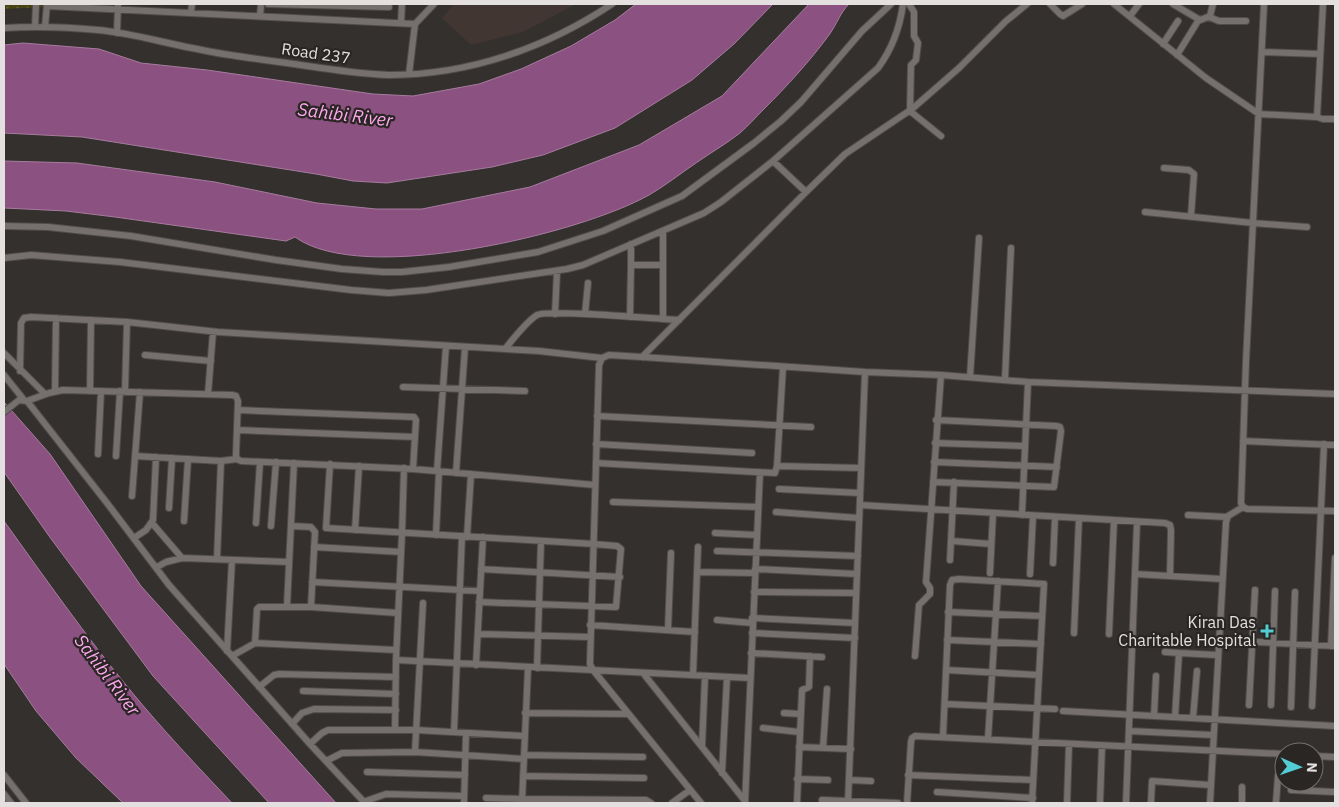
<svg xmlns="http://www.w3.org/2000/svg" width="1339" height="807" font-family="'IBM Plex Sans',sans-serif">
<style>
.built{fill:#413632}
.grass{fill:url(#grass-dots)}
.water{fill:#8b5181;stroke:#a67c9d}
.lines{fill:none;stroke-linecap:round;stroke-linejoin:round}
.minor-casing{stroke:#504c4a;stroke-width:8}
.minor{stroke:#756f6d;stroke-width:6}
.poi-dot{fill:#52ccd5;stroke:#2a2624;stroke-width:2}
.labels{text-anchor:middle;stroke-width:4.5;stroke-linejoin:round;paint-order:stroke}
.street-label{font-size:16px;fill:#e4e0df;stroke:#2a2624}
.poi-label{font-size:16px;fill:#e4e0df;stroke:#2a2624;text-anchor:end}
.water-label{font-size:18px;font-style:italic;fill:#fea9ee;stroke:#2a2624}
</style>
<defs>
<pattern id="grass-dots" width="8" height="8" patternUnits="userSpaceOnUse" patternTransform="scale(1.25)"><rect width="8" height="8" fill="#474312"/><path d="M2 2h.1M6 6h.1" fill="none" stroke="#615e34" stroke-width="1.8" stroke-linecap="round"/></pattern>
</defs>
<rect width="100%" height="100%" fill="#34302e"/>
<path class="built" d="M454,4h122l-53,28 -52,13 -29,-27z"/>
<path class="grass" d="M4,4h40v3l-40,2z"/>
<path class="water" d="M636,4h137l-39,40 -42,36 -77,48 -72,27 -51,12 -105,16 -34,-2 -37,-7 -234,-37 -78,-4v-88l19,-2 76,6 42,14 66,7 166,24 40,2 66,-12 42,-15 50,-23 44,-26z
M809,4h40c-9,9 -12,20 -20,31 -19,26 -42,51 -65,74 -8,8 -16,17 -24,24 -14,11 -30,20 -44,30 -15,10 -31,23 -47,32 -69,39 -287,91 -354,42l-9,4 -171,-24 -49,-6 -62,-3v-47l73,2 138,19 102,21 59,6h46l108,-22 109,-42 83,-49z
M4,402l46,52 91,132 195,217h-67l-116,-127 -104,-140 -45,-64z
M4,521c41,57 81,114 126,169 32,39 67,76 102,113h-109l-47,-45 -40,-47 -32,-47z"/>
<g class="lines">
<defs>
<path id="minor" d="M268,4l121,3
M909,4l5,8v24l4,7 -2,17 -5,5 -1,46 31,25
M1050,4l10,10 3,2 19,-12
M1114,4l92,74 53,36 58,3
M1173,4l27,16
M1264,4l-18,357 -5,142 2,4 4,2 88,2
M1323,4l-6,113 6,2h12
M47,6l368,18
M191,12l1,-8
M260,16l1,-12
M1130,16l9,-12
M1209,17l10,4h27
M401,23l1,-19
M35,27l1,-23
M45,27l2,-23
M4,28c31,-2 63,-1 94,2 35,3 69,14 104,20 28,6 57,9 85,13 34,5 68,11 102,12 80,0 157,-27 223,-71
M117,33l1,-29
M1163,44l15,-23
M1262,52l58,2
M1177,55l21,-34 12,-5 3,-12
M409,74l6,-50 19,-20
M773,161l33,31 39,-38 67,-45 47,-41 47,-47 21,-17
M1164,168l25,2 5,4 -3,42
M1145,212l108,11 54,4
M4,226l44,1 83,9 145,24 66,9 41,3h19l47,-5 89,-15 65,-21 79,-35 72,-53 27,-22 20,-19 61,-71 29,-27
M631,244v21h32
M4,258l27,-3 89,7 231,28 38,3 37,-3 141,-21 16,-4 121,-52 17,-11 52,-41 105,-93c14,-19 22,-41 25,-64
M555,314l2,-42
M585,314l3,-31
M630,317l1,-52
M663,319v-88
M505,349c8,-10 21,-27 32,-34 11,-6 121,4 142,5
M4,353l41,41
M145,355l66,6
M642,357l164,-165
M20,371l1,-48 3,-5 7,-1 96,5 91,10 321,19 63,7
M4,375l20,25
M970,377l9,-139
M1005,379l6,-131
M403,387l122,4
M55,391l1,-73
M90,391l1,-71
M125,391l2,-69
M208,394l5,-62
M27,401l22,-8 14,-3 169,5 4,1 2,5 -2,54 1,4 4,2 172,8 182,16
M238,410l176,7 2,3 -3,49
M4,412l15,-12 8,1 80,102 62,82 141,159 55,59
M597,416l214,11
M237,430l178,7
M1243,441l92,4
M935,443l90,3
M596,444l156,9
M98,454l3,-63
M116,456l4,-65
M135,456l86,5 16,-2
M934,462l123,5
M596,463l179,10 2,-7 6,-99
M330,464l-4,64 268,16 23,2 4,3 -5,58 -137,-5
M777,466l84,2
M437,471l9,-125
M456,473l9,-126
M933,482l121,5 7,-56 -1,-4 -4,-1 -120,-6
M779,489l81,4
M132,496l8,-104
M613,502l145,5
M860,505l305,18 5,2 1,5 -1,46
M169,508l3,-50
M776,512l83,6
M1022,515l6,-133
M1188,515l39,2
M184,521l4,-62
M152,523l30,35
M256,523l4,-61
M271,526l5,-64
M291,526l20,1 4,5 -4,75
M355,530l4,-64
M715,533l42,2
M436,535l3,-64
M467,537l4,-63
M134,538l12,-8 7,-10 3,-63
M952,541l39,3
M314,547l87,5
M717,551l141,5
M217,559l4,-98
M950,560l4,-78
M1053,563l2,-46
M157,567l9,-5 16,-4 107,4
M481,569l139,8
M755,569l102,5
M697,572l58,1
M990,573l3,-60
M1030,574l3,-58
M1135,574l87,5
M312,582l168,9
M754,592l102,1
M287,606l7,-143
M948,612l94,4
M752,618l103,5
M717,620l35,3
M590,625l105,7
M668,630l3,-77
M752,633l103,5
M1074,633l5,-115
M478,634l112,3
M1109,634l5,-114
M947,640l94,4
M1218,640l117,6
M255,643l2,-34 2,-2h52l87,6
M1331,646l4,-88
M227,651l5,-91
M1165,652l14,1 -4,64
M751,653l71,4
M1179,653l38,2
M232,656l23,-13 141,7
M915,656l4,-51 11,-11v-6l-4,-6 15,-207
M396,660l354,18
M476,665l7,-128
M537,668l4,-127
M946,670l93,5
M643,673l102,128
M693,675l5,-128
M259,687l15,-12 5,-1 117,3
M303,691l93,3
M945,704l110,5
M1249,705l6,-115
M1271,705l4,-114
M1312,706l12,-262
M1291,707l4,-115
M1063,711l272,15
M525,713l103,1
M784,713l16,1
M1154,716l2,-40
M1193,718l4,-47
M292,724l10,-11 12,-4 82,1
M763,728l36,4
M395,730l1,-70 6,-127 2,-65
M1129,731l84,4
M454,732l8,-196
M943,736l7,-151 2,-5 7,-1 85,5 -12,219
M988,739l10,-158
M310,744l12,-11 6,-3h88l108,6
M702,747l3,-71
M799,747l52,2
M823,748l4,-59
M415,752l8,-149
M524,755l119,2
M1314,756l21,1
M326,761l16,-8 73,-1 109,7
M367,772l98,3
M722,773l5,-96
M4,775l22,28
M908,775l125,5
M523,776l121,2
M797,779l31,1
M849,780l22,1
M1291,790l44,2
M937,792l96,6
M4,794l7,9
M486,798l36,1 124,1 5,3
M822,800l76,3
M363,802l23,-8 78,2
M522,802l6,-134
M464,803l2,-70
M672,803l18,-13
M701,803l-108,-133 -3,-6 9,-299 3,-7 7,-3 33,2 223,15 76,3 87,7 307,12
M745,803l15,-331
M797,803l5,-113 7,-3 1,-31
M848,803l17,-431
M907,803l4,-61 1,-4 3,-2 369,18
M1067,803l2,-59
M1100,803l2,-57
M1126,803l11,-281
M1151,803l1,-22 58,4
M1210,803l16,-281 2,-6 15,-9
M1242,803v-16
M1276,803l2,-27"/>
</defs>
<use href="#minor" class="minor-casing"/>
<use href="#minor" class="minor"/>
</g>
<path class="poi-dot" d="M1264.5 623.5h5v5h5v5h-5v5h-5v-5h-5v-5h5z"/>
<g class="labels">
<g class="street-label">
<text transform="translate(316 53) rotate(8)" y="6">Road 237</text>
</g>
<g class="poi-label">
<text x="1256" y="628">Kiran Das<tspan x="1256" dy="18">Charitable Hospital</tspan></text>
</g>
<g class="water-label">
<text transform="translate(345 115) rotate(7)" y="6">Sahibi River</text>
<text transform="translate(107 675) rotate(53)" y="6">Sahibi River</text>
</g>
</g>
<rect width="1339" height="807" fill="none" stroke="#e4e0df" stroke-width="10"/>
<g transform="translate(1299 767) rotate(92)"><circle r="24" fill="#2a2624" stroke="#74706f"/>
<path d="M0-4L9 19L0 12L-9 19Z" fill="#52ccd5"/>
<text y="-8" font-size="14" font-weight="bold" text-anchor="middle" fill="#e4e0df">N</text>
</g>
</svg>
